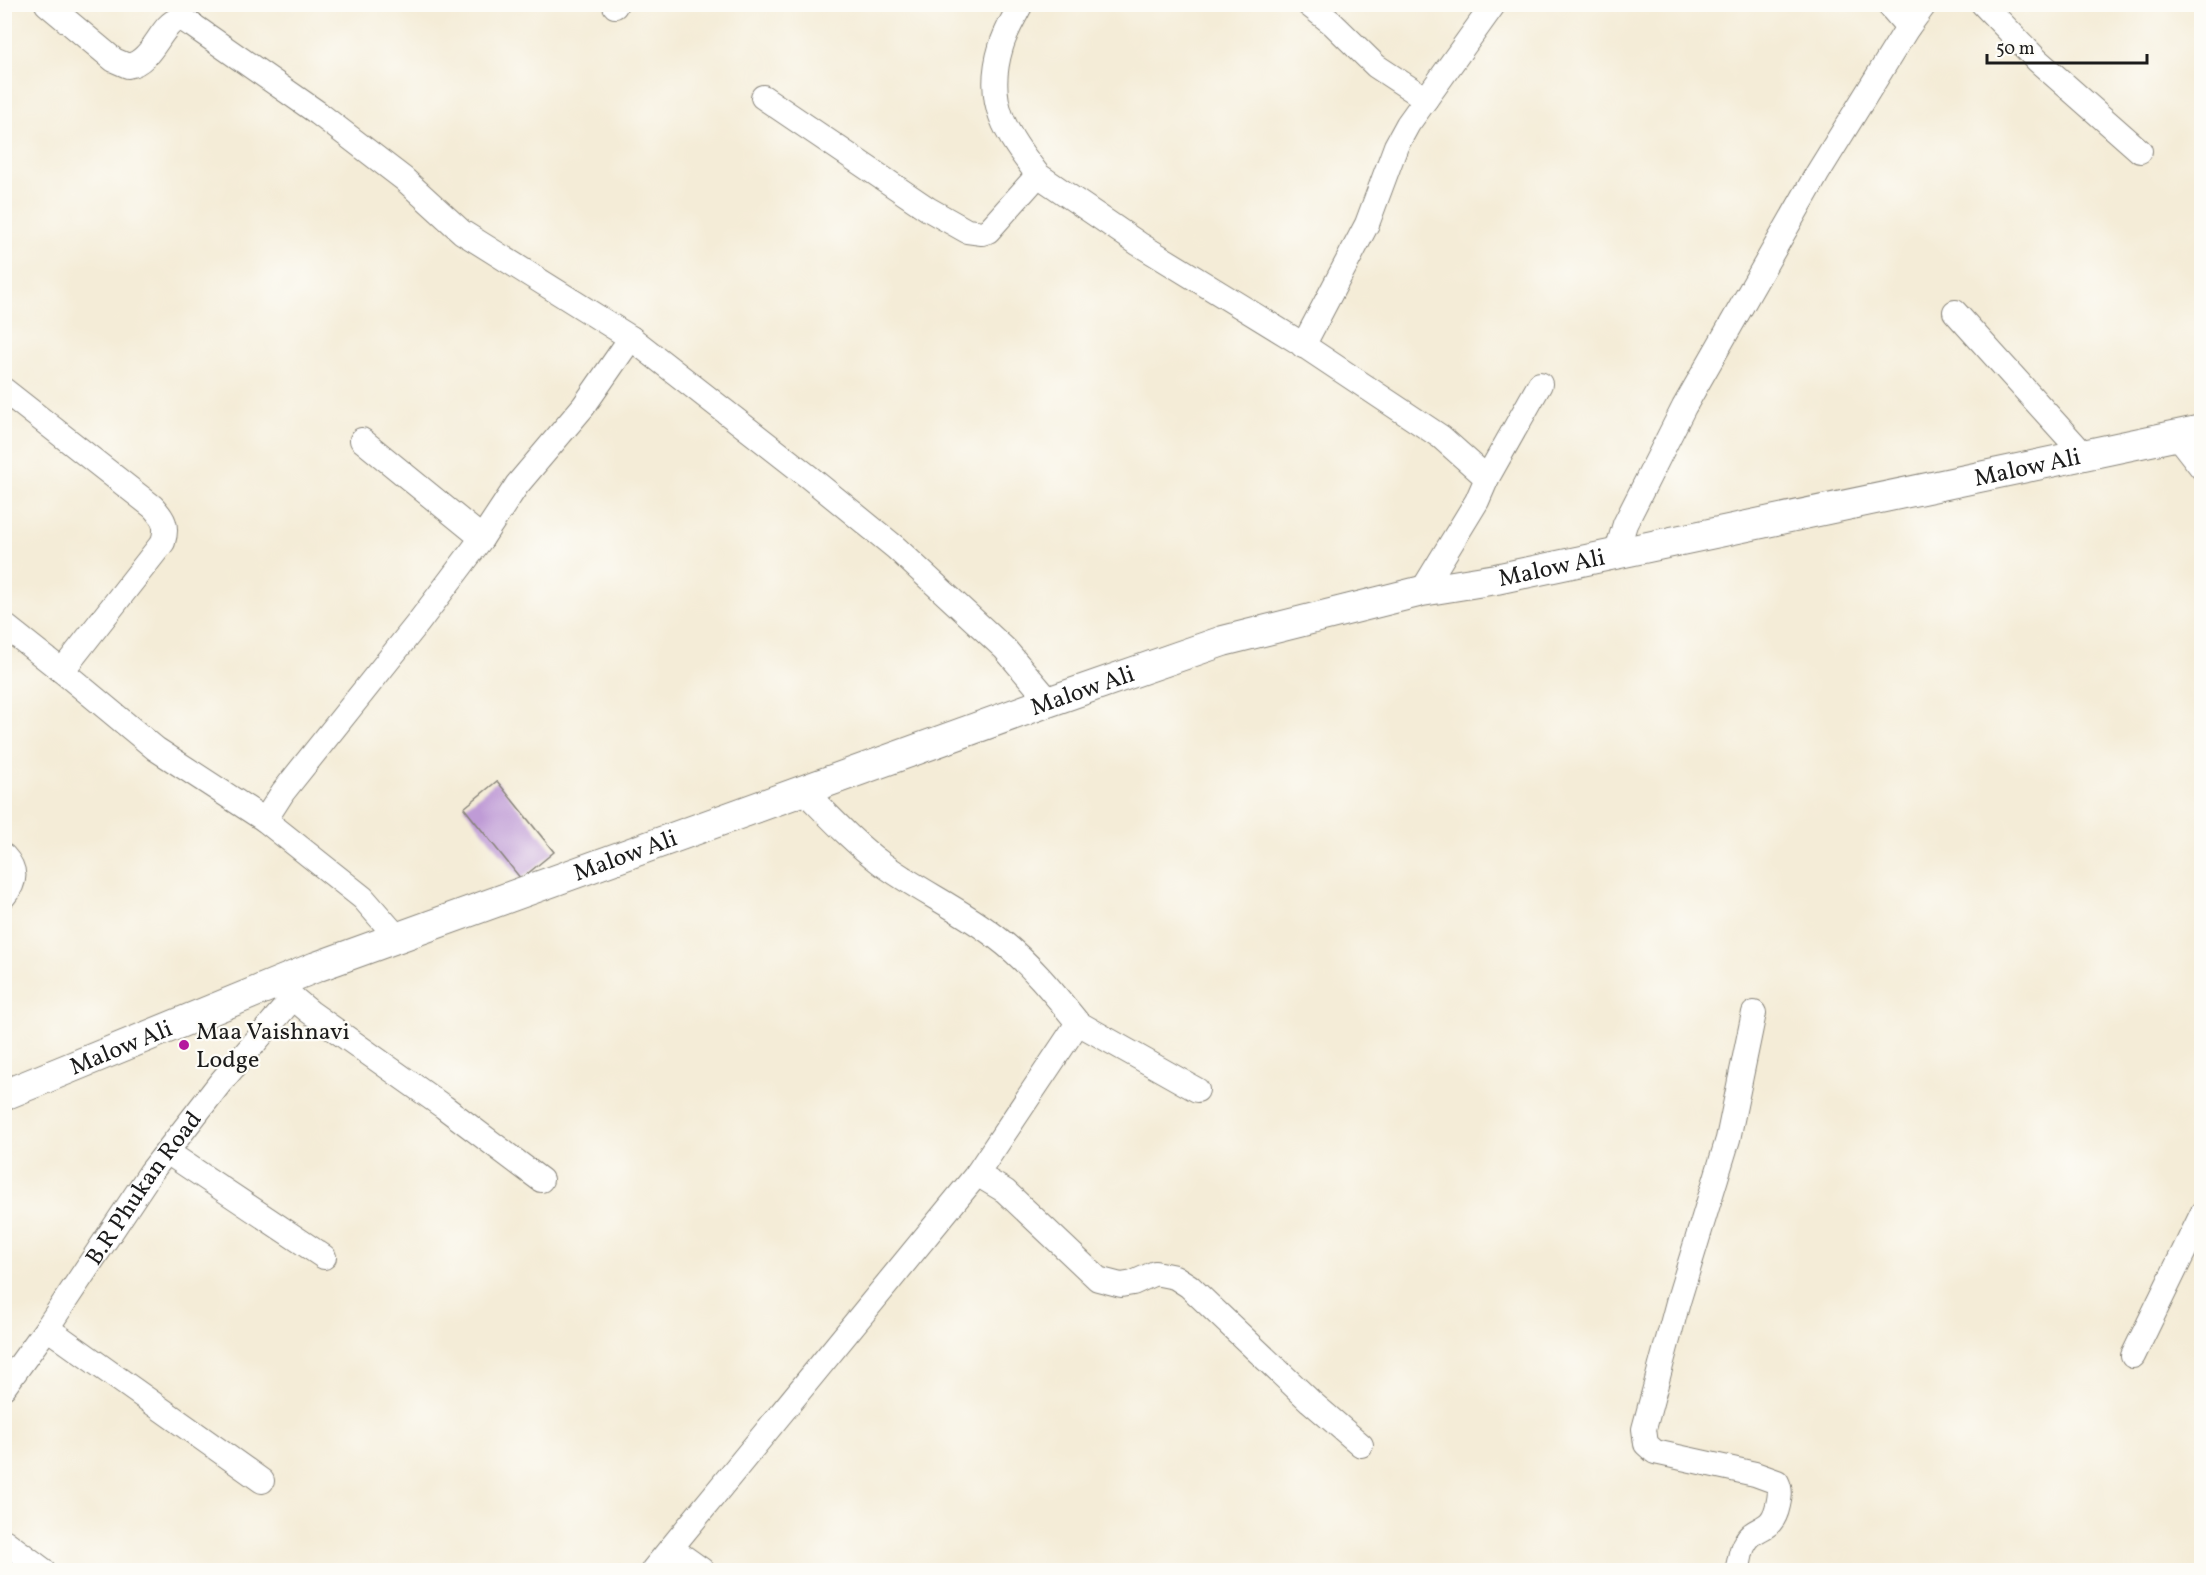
<svg xmlns="http://www.w3.org/2000/svg" width="2206" height="1575" font-family="Vollkorn,serif">
<style>
.building{fill:#bf9bd6}
.lines{fill:none;stroke-linecap:round;stroke-linejoin:round}
.minor-casing{stroke:#88847a;stroke-width:26}
.tertiary-casing{stroke:#88847a;stroke-width:32}
.minor{stroke:#fff;stroke-width:24}
.tertiary{stroke:#fff;stroke-width:30}
.poi-dot{fill:#b5179e;stroke:#fdfcf7;stroke-width:2}
.labels{text-anchor:middle;stroke-width:4.5;stroke-linejoin:round;paint-order:stroke}
.street-label{font-size:24px;fill:#1c1c1c;stroke:#fdfcf7}
.poi-label{font-size:24px;fill:#1c1c1c;stroke:#fdfcf7;text-anchor:start}
</style>
<rect width="100%" height="100%" fill="#fdfcf7"/>
<filter id="ink" filterUnits="userSpaceOnUse"><feTurbulence type="fractalNoise" baseFrequency=".0167" numOctaves="2"/><feDisplacementMap in="SourceGraphic" scale="12" xChannelSelector="R" yChannelSelector="G"/><feConvolveMatrix kernelMatrix="1 2 1 2 8 2 1 2 1" color-interpolation-filters="sRGB"/></filter>
<filter id="wash" filterUnits="userSpaceOnUse"><feTurbulence type="fractalNoise" baseFrequency=".008" numOctaves="4" result="noise"/><feDisplacementMap in="SourceGraphic" scale="24" xChannelSelector="R" yChannelSelector="G"/><feGaussianBlur stdDeviation="1.35" result="paint"/><feColorMatrix in="noise" values="0 0 0 0 0 0 0 0 0 0 0 0 0 0 0 0 0 1.4 0 .05"/><feComposite in="paint" operator="in"/></filter>
<g filter="url(#wash)">
<rect width="100%" height="100%" fill="#f4ecd7"/>
<g id="blocks">
<path class="building" d="M497,781l57,71 -33,27 -57,-71z"/>
</g>
</g>
<g filter="url(#ink)">
<use href="#blocks" fill-opacity="0" stroke="#88847a" stroke-width="1.5"/>
<g class="lines">
<defs>
<g id="minor">
<path d="M47,4l67,56 14,6c25,-4 33,-43 50,-46 5,-1 9,2 14,5l126,88 86,66 58,53 169,106 178,139 87,71 109,101 44,52"/>
<path d="M1021,4c-7,14 -16,28 -20,43 -17,56 5,86 37,128"/>
<path d="M1888,4l20,23"/>
<path d="M1983,4l54,56 103,91"/>
<path d="M615,6l1,-2"/>
<path d="M763,97l165,112 39,22 15,2 6,-2 50,-56 101,69 158,97 144,96 46,41 -10,23 -55,90"/>
<path d="M1426,99l68,-95"/>
<path d="M1955,312l130,144"/>
<path d="M1303,346l64,-122 29,-78 12,-22 18,-25 -50,-33 -44,-43 -24,-19"/>
<path d="M4,390l149,117c11,12 15,19 10,35l-101,129 -58,-46"/>
<path d="M2177,436l25,32"/>
<path d="M362,440l120,98"/>
<path d="M1487,478l53,-94"/>
<path d="M1616,554l9,-30 59,-117 133,-233 91,-147 17,-23"/>
<path d="M62,671l94,78 109,71"/>
<path d="M4,856c13,14 12,26 0,40"/>
<path d="M397,937l-34,-39 -98,-78 18,-28 135,-169 64,-85 35,-53 66,-78 48,-69"/>
<path d="M280,987l30,25 134,95 97,73"/>
<path d="M1078,1023l119,67"/>
<path d="M167,1152l157,105"/>
<path d="M977,1174l28,17 93,88 23,6 12,-2 22,-10 20,4 14,9 121,115 51,44"/>
<path d="M47,1328l215,153"/>
<path d="M2133,1356l69,-142"/>
<path id="s1" d="M4,1387l43,-59 104,-156 69,-89 73,-85"/>
<path d="M4,1541l39,29"/>
<path d="M671,1548l31,22"/>
<path d="M653,1570l324,-396 101,-151c-25,-31 -50,-62 -82,-86 -36,-28 -78,-47 -115,-74 -28,-21 -52,-47 -77,-72"/>
<path d="M1737,1570c3,-8 3,-20 8,-27 10,-19 27,-9 33,-38 2,-9 3,-15 -1,-23l-22,-8 -100,-22 -9,-8 -2,-15 34,-127 50,-163 26,-126"/>
</g>
<g id="tertiary">
<path id="s2" d="M4,1095l312,-128 726,-263 181,-63 199,-50 74,-12 706,-149"/>
</g>
</defs>
<use href="#minor" class="minor-casing"/>
<use href="#tertiary" class="tertiary-casing"/>
<use href="#minor" class="minor"/>
<use href="#tertiary" class="tertiary"/>
</g>
</g>
<circle class="poi-dot" cx="184" cy="1045" r="6"/>
<g class="labels">
<g class="street-label">
<text dy="8" stroke="none"><textPath href="#s2" startOffset="2124">Malow Ali</textPath></text>
<text dy="8" stroke="none"><textPath href="#s2" startOffset="1638">Malow Ali</textPath></text>
<text dy="8" stroke="none"><textPath href="#s2" startOffset="1152">Malow Ali</textPath></text>
<text dy="8" stroke="none"><textPath href="#s2" startOffset="666">Malow Ali</textPath></text>
<text dy="8" stroke="none"><textPath href="#s2" startOffset="126">Malow Ali</textPath></text>
<text dy="8" stroke="none"><textPath href="#s1" startOffset="243">B.R Phukan Road</textPath></text>
</g>
<g class="poi-label">
<text x="196" y="1039">Maa Vaishnavi<tspan x="196" dy="28">Lodge</tspan></text>
</g>
</g>
<rect width="2206" height="1575" fill="none" stroke="#fdfcf7" stroke-width="24"/>
<path d="M1987 54v9h160v-9" fill="none" stroke="#1c1c1c" stroke-width="3"/>
<text x="1996" y="54" font-size="18" fill="#1c1c1c" stroke="#fdfcf7" stroke-width="4.5" paint-order="stroke">50 m</text>
</svg>
